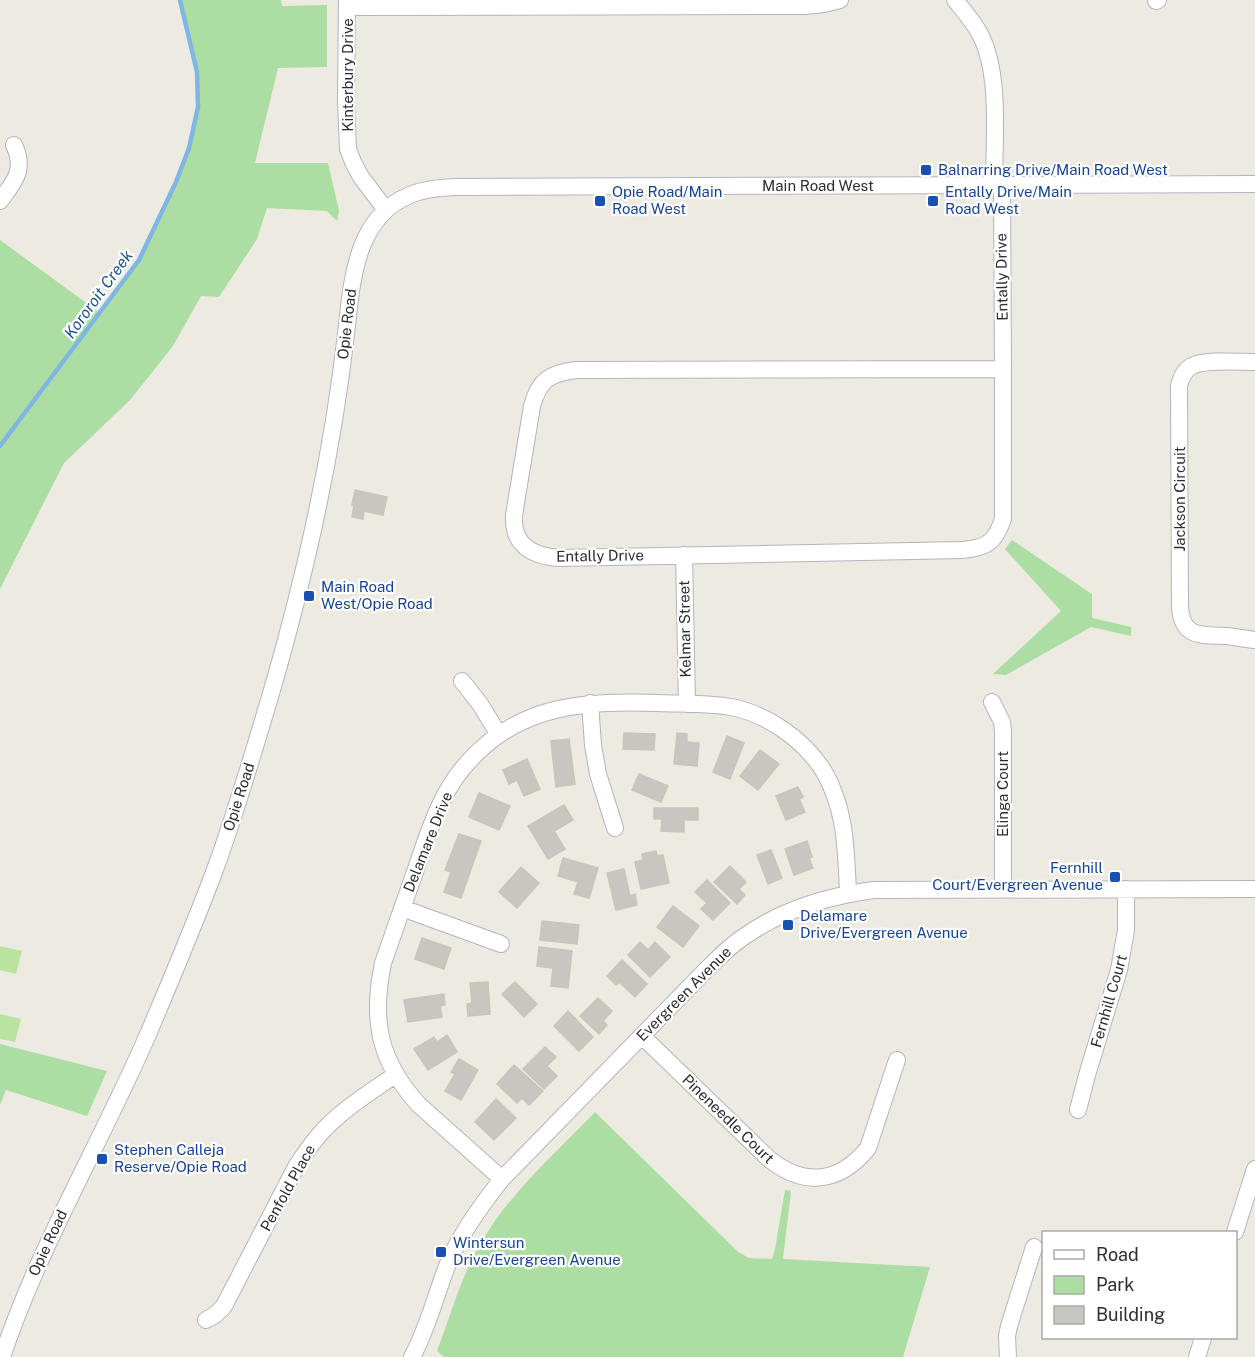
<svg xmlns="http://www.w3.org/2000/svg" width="1255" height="1357" font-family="'Public Sans',sans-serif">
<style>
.green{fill:#acdda3}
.pitch{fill:#bae3a0}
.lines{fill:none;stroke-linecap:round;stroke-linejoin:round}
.stream{stroke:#7fb6e3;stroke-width:4.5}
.building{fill:#c8c6c0;stroke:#c8c6ba;stroke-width:1.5}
.minor-casing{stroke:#b4b4bf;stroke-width:18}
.minor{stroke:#fff;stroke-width:16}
.transit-dot{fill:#1a4fb4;stroke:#fff;stroke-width:2}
.labels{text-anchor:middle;stroke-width:4.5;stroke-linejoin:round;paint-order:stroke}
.street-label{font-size:15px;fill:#2d2d2d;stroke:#fff}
.transit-label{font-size:15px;fill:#164399;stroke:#fff;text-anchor:start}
.water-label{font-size:16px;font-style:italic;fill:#1b5492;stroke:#fff}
</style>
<rect width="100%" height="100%" fill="#edeae1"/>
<path class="green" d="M180,0h101l1,6 45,-1v62l-49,1 -23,95h73l11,48 -2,10 -10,-10 -60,-3 -10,31 -38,58 -18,-1 -28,50 -43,54 -66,63 -64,126v-349l100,73 39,-53 37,-78 13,-34 9,-41 -1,-35z
M1012,540l80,54v24l39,9v9l-40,-9 -85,48 -13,-1 68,-63 -56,-62z
M0,1044l107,27 -20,45 -81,-26 -6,15z
M595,1112l143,140 11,6 23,1 3,-10 10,-59 6,1 -8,68 147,8 -27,90h-459l-7,-6c13,-34 23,-71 41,-103 29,-53 76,-93 117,-136z"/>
<path class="pitch" d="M0,946l22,5 -6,23 -16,-4z
M0,1014l21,5 -6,23 -15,-3z"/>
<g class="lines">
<path class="stream" d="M0,446l139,-186 37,-78 13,-34 9,-41 -1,-35 -17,-72"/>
</g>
<path class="building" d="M355,490l32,7 -4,18 -19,-4 -1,8 -11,-2 2,-11 -2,-1z
M624,733l31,1 -1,16 -31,-1z
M677,733l10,1v8l12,1 -2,23 -23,-2z
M727,736l17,7 -14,36 -17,-7z
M569,739l6,45 -19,3 -5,-46z
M760,750l19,14 -21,26 -18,-14z
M527,759l13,30 -16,7 -7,-16 -8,4 -6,-14z
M639,774l29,12 -7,16 -29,-12z
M798,787l5,10 -4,2 6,13 -19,8 -10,-24z
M479,793l31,13 -11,24 -30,-13z
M564,805l9,15 -19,11 11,18 -17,10 -20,-33z
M654,808h44v12h-14v12l-23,-1 1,-12h-8z
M459,834l22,7 -20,57 -17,-6 7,-20 -6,-2z
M807,841l5,16 -3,1 4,10 -19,7 -9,-26z
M771,850l11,28 -14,6 -11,-29z
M656,851l1,5 6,-1 6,28 -28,6 -6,-27 8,-2 -1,-6z
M563,858l35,10 -9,30 -15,-4 4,-12 -20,-6z
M730,866l16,16 -7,7 6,6 -8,9 -23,-22z
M521,867l18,16 -22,25 -18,-16z
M624,869l6,27 5,-2 2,11 -21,5 -9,-37z
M707,880l23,23 -17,17 -12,-11 6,-6 -12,-11z
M673,906l26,20 -16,21 -26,-20z
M542,921l37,4 -2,19 -37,-4z
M422,938l29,10 -7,21 -29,-10z
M640,942l8,8 7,-8 15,15 -20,20 -22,-22z
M539,947l33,4 -4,37 -17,-2 2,-18 -16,-2z
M622,960l25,24 -12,13 -16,-15 -3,3 -9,-9z
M488,982l2,32 -22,2 -1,-12 5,-1 -2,-20z
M515,982l22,22 -13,13 -22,-23z
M444,994l1,11 -5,1 2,11 -34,5 -4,-22z
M598,998l14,13 -9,10 4,4 -8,9 -19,-18z
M568,1011l25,26 -14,14 -25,-25z
M447,1035l10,17 -29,18 -14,-21 20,-12 3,5z
M545,1047l11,10 -9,9 10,10 -13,13 -21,-20z
M459,1059l19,11 -17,30 -16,-9 10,-17 -4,-2z
M514,1065l29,26 -14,14 -7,-7 -5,5 -20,-19z
M496,1099l20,19 -22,22 -19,-18z"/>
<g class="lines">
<defs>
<path id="minor" d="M347,0l-1,101 2,48 5,13 8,15 25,33
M955,0c9,11 18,21 25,34 21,40 14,106 14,151
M1156,1l2,-1
M347,7l458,-1 19,-2 16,-4
M1002,185l1,184 -427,1c-26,3 -37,10 -44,36l-18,109c-2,30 18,41 45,43l403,-8c24,-2 33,-7 41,-31v-150
M0,201c14,-19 26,-31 14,-56
M1255,362c-16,0 -50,-3 -63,4 -8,4 -11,11 -13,20l1,221c2,31 21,28 46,29 10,1 19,3 29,4
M684,555l3,149
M462,681l18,23 19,31
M992,702l10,20 1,9v158
M590,703l3,42 5,29 17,54
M402,908l99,36
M642,1036l126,122c35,29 71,26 100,-10l29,-88
M1078,1110l9,-35 32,-105 7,-40v-41
M502,1179l-83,-74c-40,-44 -48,-84 -36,-142 11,-31 22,-63 33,-94 13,-38 25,-79 54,-109 52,-57 118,-59 189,-57 24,1 49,0 72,4 36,7 72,32 92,63 23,38 23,80 25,123
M1235,1232l20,-63
M206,1320l9,-5 9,-9 73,-141c7,-10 14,-21 23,-31 20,-23 49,-41 75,-59
M2,1357c38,-113 100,-216 147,-325 22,-52 44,-104 64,-157 18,-48 33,-98 48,-148 39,-128 70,-260 85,-393 6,-51 8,-116 64,-139 14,-6 30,-7 45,-8l800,-3
M412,1357c17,-31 24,-64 37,-96 13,-30 33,-57 53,-82l205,-210c11,-11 22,-22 35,-31 39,-28 85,-42 132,-48l381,-1
M1008,1357l-1,-21 2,-10 25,-79
M1197,1357l6,-19"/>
</defs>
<use href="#minor" class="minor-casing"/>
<use href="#minor" class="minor"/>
</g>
<g class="transit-dot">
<rect x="920" y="164" width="12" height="12" rx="3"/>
<rect x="594" y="195" width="12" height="12" rx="3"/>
<rect x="927" y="195" width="12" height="12" rx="3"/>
<rect x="303" y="590" width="12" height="12" rx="3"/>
<rect x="1109" y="871" width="12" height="12" rx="3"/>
<rect x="782" y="919" width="12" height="12" rx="3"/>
<rect x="96" y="1153" width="12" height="12" rx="3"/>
<rect x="435" y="1246" width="12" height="12" rx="3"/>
</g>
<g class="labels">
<g class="street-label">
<text transform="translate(348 75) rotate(-90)" y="5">Kinterbury Drive</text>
<text x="818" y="191">Main Road West</text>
<text transform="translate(1002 277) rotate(-91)" y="5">Entally Drive</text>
<text transform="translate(347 324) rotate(-83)" y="5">Opie Road</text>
<text transform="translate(1180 499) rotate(-90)" y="5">Jackson Circuit</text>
<text transform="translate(600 556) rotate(-1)" y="5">Entally Drive</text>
<text transform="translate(685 629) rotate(-91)" y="5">Kelmar Street</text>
<text transform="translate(1003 794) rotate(-90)" y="5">Elinga Court</text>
<text transform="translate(239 797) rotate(-72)" y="5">Opie Road</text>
<text transform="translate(428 842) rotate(-68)" y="5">Delamare Drive</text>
<text transform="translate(684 994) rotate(-45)" y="5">Evergreen Avenue</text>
<text transform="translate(1109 1001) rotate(-74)" y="5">Fernhill Court</text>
<text transform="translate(728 1119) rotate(44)" y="5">Pineneedle Court</text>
<text transform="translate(288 1188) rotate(-61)" y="5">Penfold Place</text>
<text transform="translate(48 1243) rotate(-65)" y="5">Opie Road</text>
</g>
<g class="transit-label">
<text x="938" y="175">Balnarring Drive/Main Road West</text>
<text x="612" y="197">Opie Road/Main<tspan x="612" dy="17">Road West</tspan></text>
<text x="945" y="197">Entally Drive/Main<tspan x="945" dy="17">Road West</tspan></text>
<text x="321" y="592">Main Road<tspan x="321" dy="17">West/Opie Road</tspan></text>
<text x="1103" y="873" text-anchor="end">Fernhill<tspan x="1103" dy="17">Court/Evergreen Avenue</tspan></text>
<text x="800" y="921">Delamare<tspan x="800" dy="17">Drive/Evergreen Avenue</tspan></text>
<text x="114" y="1155">Stephen Calleja<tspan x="114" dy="17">Reserve/Opie Road</tspan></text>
<text x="453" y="1248">Wintersun<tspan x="453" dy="17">Drive/Evergreen Avenue</tspan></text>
</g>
<g class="water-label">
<text transform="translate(98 294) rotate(-54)" y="6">Kororoit Creek</text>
</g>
</g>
<rect x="1042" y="1231" width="195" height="108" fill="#ffffff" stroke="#ababab" stroke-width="1.5"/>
<rect x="1054" y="1250" width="30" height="9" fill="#ffffff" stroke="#ababab" stroke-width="1.5"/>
<text x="1096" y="1261" font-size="18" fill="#2d2d2d">Road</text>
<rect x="1054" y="1276" width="30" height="18" fill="#acdda3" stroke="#ababab" stroke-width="1.5"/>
<text x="1096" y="1291" font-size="18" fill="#2d2d2d">Park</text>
<rect x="1054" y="1306" width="30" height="18" fill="#c8c6c0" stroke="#ababab" stroke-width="1.5"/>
<text x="1096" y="1321" font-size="18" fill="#2d2d2d">Building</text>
</svg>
